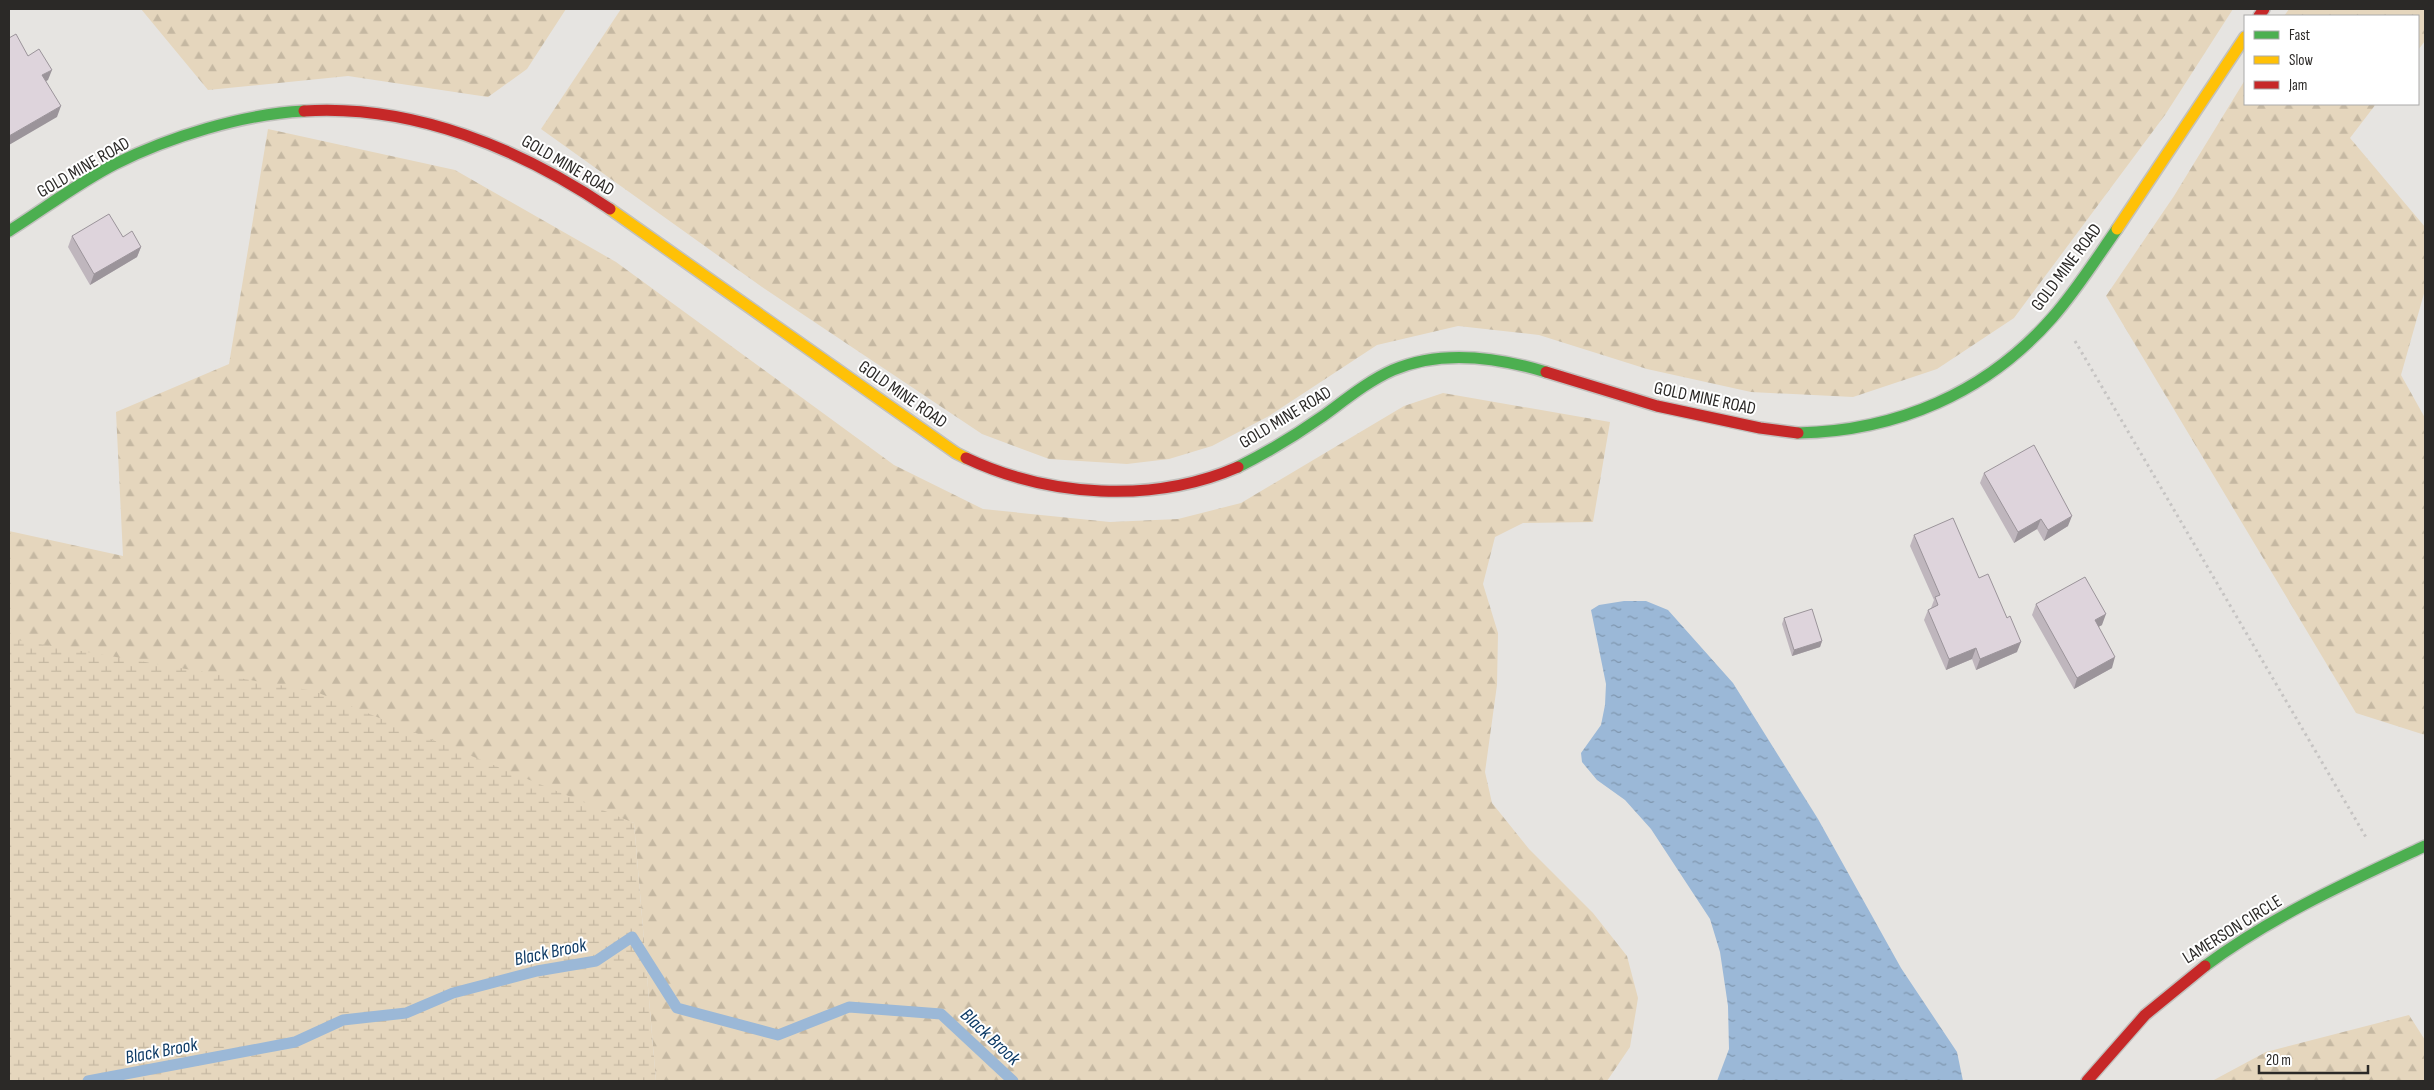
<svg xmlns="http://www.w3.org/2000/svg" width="2434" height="1090" font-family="'Sofia Sans Condensed',sans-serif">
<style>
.forest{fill:url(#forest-firs)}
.wetland{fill:url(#wetland-marsh)}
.water{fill:url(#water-ripples)}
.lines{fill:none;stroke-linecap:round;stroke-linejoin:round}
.stream{stroke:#9bb8d7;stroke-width:11}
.fast-casing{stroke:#c2c1be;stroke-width:14}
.slow-casing{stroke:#c2c1be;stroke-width:14}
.jam-casing{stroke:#c2c1be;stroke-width:14}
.path{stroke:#c6c4c3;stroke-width:3;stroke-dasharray:2.5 4;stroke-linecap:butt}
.fast{stroke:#4caf50;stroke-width:11}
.slow{stroke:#ffc107;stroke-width:11}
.jam{stroke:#c62828;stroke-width:11}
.wall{fill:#bfb6bd}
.shaded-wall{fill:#9b949a}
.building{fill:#ded4dc;stroke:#9b949a}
.labels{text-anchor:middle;stroke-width:4;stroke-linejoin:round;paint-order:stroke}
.street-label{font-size:18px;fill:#2b2927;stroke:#fff}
.water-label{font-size:19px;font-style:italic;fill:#0d3a65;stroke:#fff}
</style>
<defs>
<pattern id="forest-firs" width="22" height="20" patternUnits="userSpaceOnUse" patternTransform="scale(1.25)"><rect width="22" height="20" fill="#e5d6bd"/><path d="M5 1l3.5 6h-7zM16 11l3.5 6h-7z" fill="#c5b8a2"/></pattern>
<pattern id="wetland-marsh" width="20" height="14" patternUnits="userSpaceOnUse" patternTransform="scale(1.25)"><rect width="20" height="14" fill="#e5d6bd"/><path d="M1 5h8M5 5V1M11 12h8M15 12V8" fill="none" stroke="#c5b8a2"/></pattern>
<pattern id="water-ripples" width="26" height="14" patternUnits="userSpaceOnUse" patternTransform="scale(1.25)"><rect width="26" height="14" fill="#9bb8d7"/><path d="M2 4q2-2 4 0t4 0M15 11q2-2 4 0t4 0" fill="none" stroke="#7f96ae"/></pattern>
</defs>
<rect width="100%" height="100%" fill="#e6e4e1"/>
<path class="forest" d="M141,9h425l-39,60 -39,28 -140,-21 -140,14z
M621,9h1612l-68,106 -151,203 -77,51 -84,28 -102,-5 -104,-23 -108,-34 -81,-9 -81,19 -108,71 -57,30 -43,13 -42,5 -78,-5 -67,-25 -220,-147 -221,-158z
M2289,9h136v32l-7,9v-34h-134z
M2245,80v24h131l-26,34 75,89v63l-24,85 24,43v317l-69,-22 -250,-417 68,-100z
M268,129l187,41 161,92 278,203 89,44 127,13 68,-3 63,-16 163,-97 39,-13 167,29 -17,100 -70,1 -28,14 -12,47 15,49 -1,52 -12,87 7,31 37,46 64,64 34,43 11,42 -8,49 -23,34h-951l-22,-258 -625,-182v-110l114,25 -7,-144 113,-48z
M2409,1015l16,25v41h-213l54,-29z"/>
<path class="wetland" d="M11,639l303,52 320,132 22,258h-647v-440z"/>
<path class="water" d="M1624,601h22l22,9 65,73 85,136 83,149 56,84 6,29h-246l12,-32 -1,-43 -8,-54 -10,-33 -59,-90 -26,-29 -28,-20 -15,-18 -1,-9 20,-28 4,-20 1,-21 -15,-74 8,-5z"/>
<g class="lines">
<path class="stream" d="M88,1081l207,-39 48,-22 63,-7 47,-20 84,-22 59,-10 36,-24 45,71 101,27 71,-28 92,7 72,67"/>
<defs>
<path id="fast" d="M9,231c35,-22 69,-48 106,-67 54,-27 128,-50 189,-53
M1798,433c99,-2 188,-40 254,-115 24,-27 44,-59 65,-89
M1238,467c30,-15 58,-32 85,-51 22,-16 45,-35 70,-46 49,-21 104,-13 153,2
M2205,966c67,-50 145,-85 220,-120"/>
<path id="slow" d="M610,209l346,244 10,5
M2117,229l128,-192"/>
<path id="jam" d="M2259,16l5,-7
M304,111c110,-7 217,38 306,98
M1546,372l111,34 103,22 38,5
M966,458c83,39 187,46 272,9
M2087,1081l58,-66 60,-49"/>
</defs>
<use href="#fast" class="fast-casing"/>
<use href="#slow" class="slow-casing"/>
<use href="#jam" class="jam-casing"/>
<path class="path" d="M2075,341l292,498"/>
<use href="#fast" class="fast"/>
<use href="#slow" class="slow"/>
<use href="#jam" class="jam"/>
</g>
<path class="wall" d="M72,236l51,1 18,10 -4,10 -47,28 -22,-38z
M1984,473l84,53 -24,15 -7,-12 -23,14 -34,-60z
M1914,535l65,43 28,40 10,34 -41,18 -4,-11 -26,11 -22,-50 4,-10 3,-2 3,-8 -24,-54z
M2036,604l66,21 -4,2 14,41 -38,21 -42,-74z
M1784,618l38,23 -2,6 -28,9 -10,-32z"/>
<path class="shaded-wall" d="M52,70l-4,10 -10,6 4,-11z
M61,106l-4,11 -48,28v-9z
M141,247l-4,10 -47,28 4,-11z
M2072,516l-4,10 -24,15 4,-11z
M2041,519l-4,10 -23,14 4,-11z
M2106,614l-4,11 -11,6 4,-11z
M1822,641l-2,6 -28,9 2,-6z
M2021,642l-4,10 -41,18 4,-11z
M1976,648l-4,11 -26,11 3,-11z
M2115,657l-3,11 -38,21 3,-11z"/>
<path class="building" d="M16,34l12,22 11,-7 13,21 -10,5 19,31 -52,30v-98z
M109,214l14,23 9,-6 9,16 -47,27 -22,-38z
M2034,445l38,71 -24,14 -7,-11 -23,13 -34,-59z
M1953,518l26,60 9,-4 19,44 3,-2 11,26 -41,17 -4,-11 -27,11 -21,-49 10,-5 -3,-8 5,-2 -26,-60z
M2085,577l21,37 -11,6 20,37 -38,21 -41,-74z
M1812,609l10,32 -28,9 -10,-32z"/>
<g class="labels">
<g class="street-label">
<text transform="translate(568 165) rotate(30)" y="6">GOLD MINE ROAD</text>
<text transform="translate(83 167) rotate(-30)" y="6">GOLD MINE ROAD</text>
<text transform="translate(2066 267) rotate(-53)" y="6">GOLD MINE ROAD</text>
<text transform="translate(903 394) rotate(35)" y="6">GOLD MINE ROAD</text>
<text transform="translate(1705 398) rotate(12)" y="6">GOLD MINE ROAD</text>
<text transform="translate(1285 417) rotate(-31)" y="6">GOLD MINE ROAD</text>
<text transform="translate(2232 929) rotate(-32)" y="6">LAMERSON CIRCLE</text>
</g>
<g class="water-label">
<text transform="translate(550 951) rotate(-12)" y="7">Black Brook</text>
<text transform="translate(991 1036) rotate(43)" y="7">Black Brook</text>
<text transform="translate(161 1050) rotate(-11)" y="7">Black Brook</text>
</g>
</g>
<rect width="2434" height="1090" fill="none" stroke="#2b2927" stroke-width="20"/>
<rect x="2244" y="15" width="175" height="90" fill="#ffffff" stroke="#aaa9a9"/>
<rect x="2254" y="31" width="25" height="8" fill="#4caf50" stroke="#aaa9a9"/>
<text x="2289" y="40" font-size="15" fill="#2b2927">Fast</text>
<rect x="2254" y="56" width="25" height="8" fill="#ffc107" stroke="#aaa9a9"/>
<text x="2289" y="65" font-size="15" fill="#2b2927">Slow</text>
<rect x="2254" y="81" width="25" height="8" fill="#c62828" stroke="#aaa9a9"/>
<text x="2289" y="90" font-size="15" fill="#2b2927">Jam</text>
<path d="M2259 1065v8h109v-8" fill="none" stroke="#2b2927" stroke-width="2.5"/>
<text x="2266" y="1065" font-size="15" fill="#2b2927" stroke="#ffffff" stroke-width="4" paint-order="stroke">20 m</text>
</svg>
